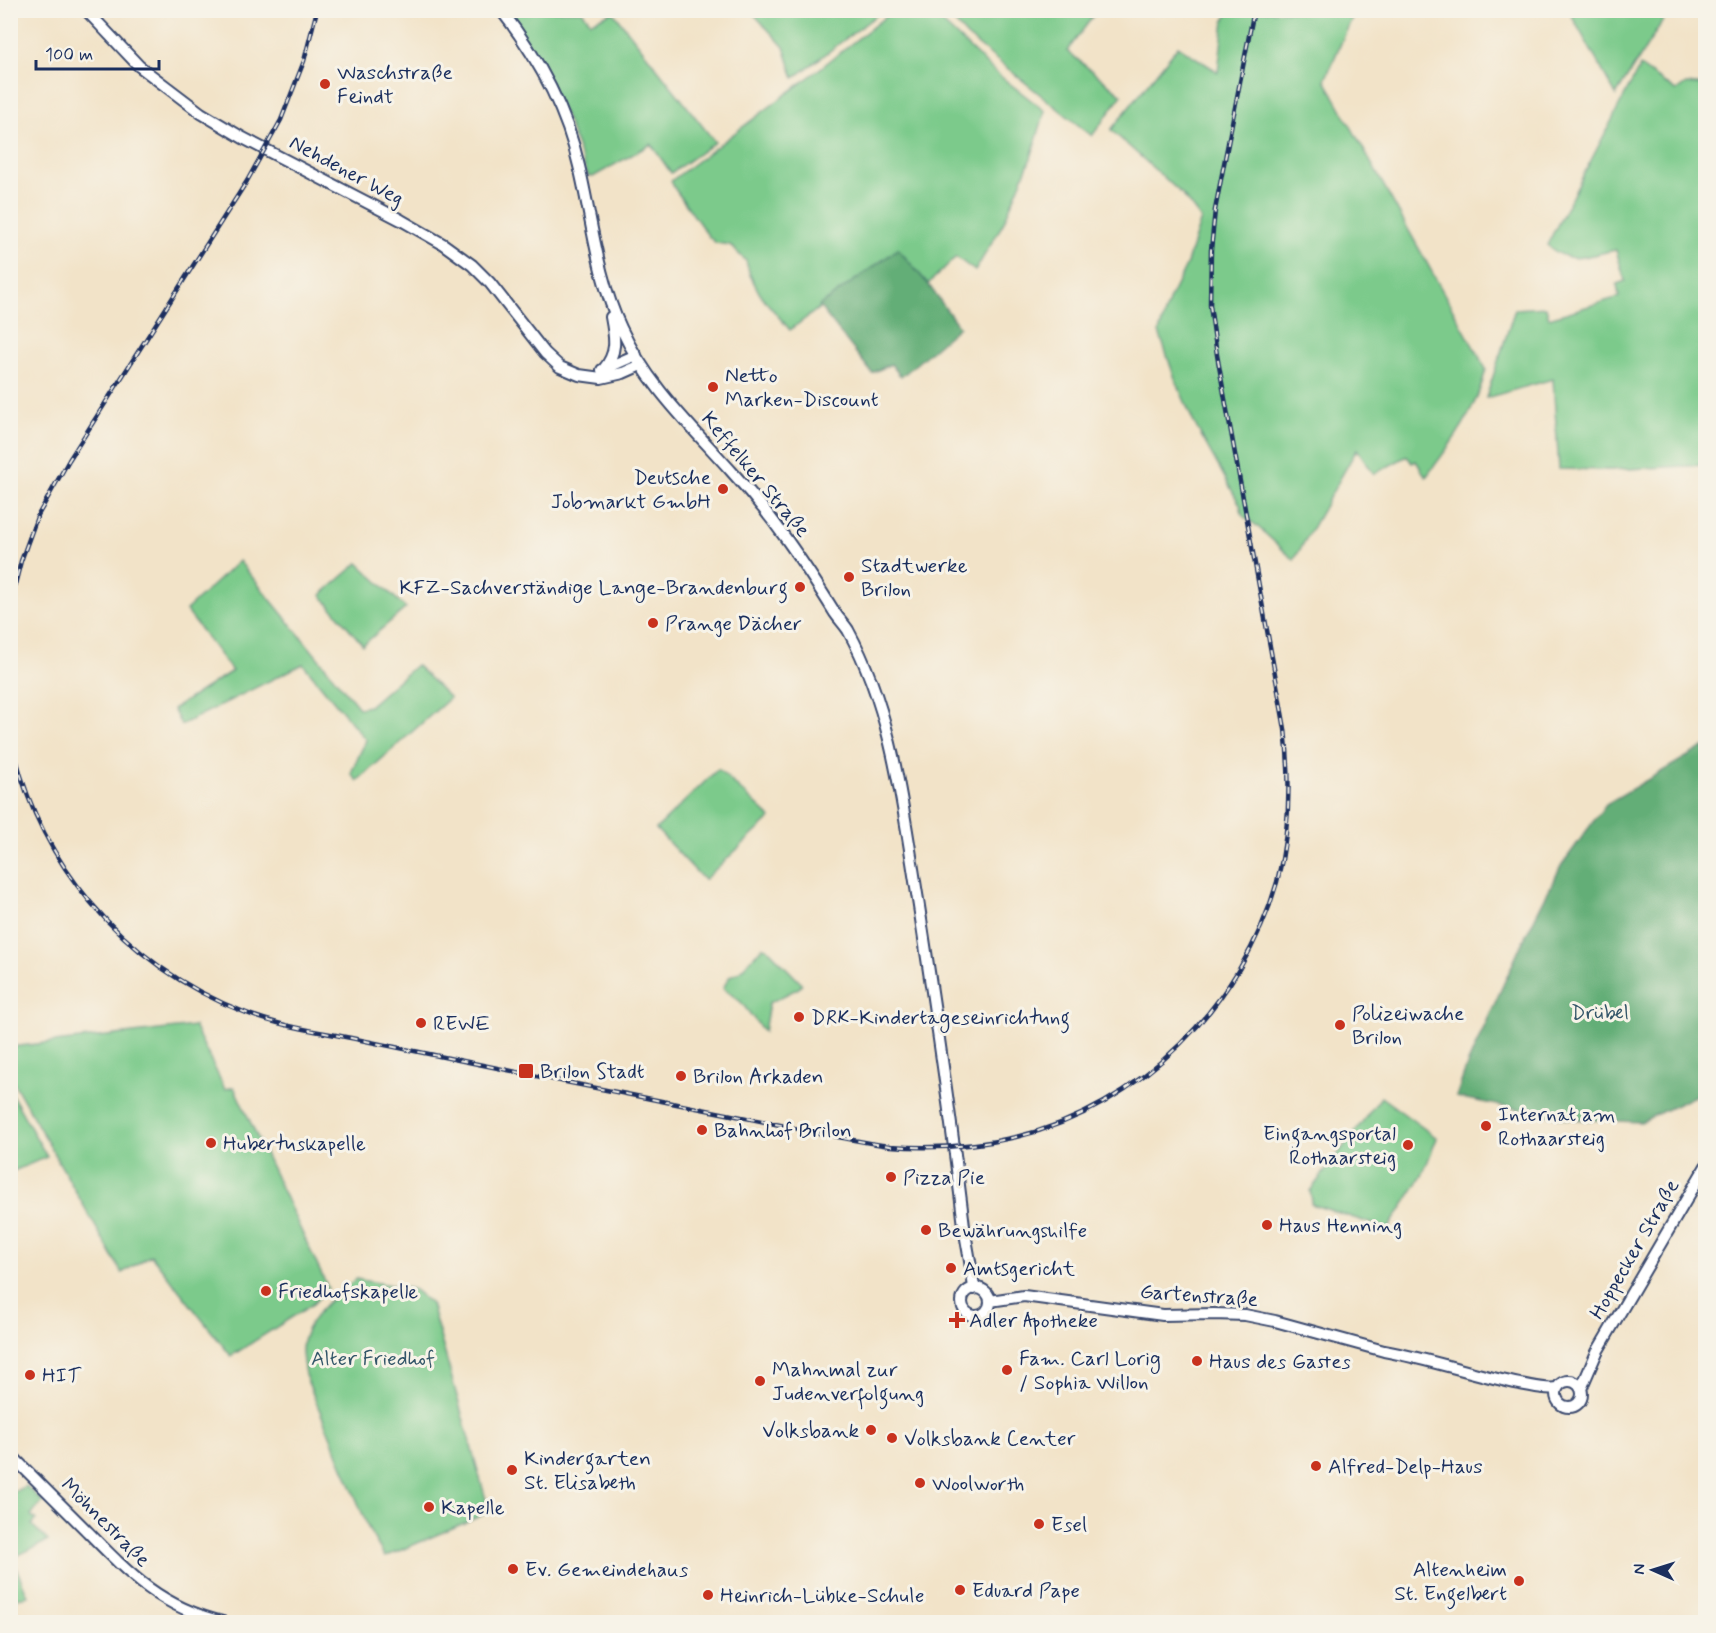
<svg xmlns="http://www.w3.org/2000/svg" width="1716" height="1633" font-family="Mynerve,sans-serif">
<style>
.green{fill:#7bca8b;stroke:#4b7c74;stroke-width:1.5}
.forest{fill:#64ae77;stroke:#406e6a;stroke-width:1.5}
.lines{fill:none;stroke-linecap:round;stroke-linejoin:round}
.tertiary-casing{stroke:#3b4a6e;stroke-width:14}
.tertiary{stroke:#fff;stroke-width:10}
.rail-casing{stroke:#1b2f5e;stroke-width:4.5}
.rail{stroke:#f7f3e8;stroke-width:2;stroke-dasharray:7;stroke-linecap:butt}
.poi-dot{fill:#c8321e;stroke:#f7f3e8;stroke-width:2}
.labels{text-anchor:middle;stroke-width:6;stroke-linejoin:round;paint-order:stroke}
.poi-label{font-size:21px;fill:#1b2f5e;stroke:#f7f3e8;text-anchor:start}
.street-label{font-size:21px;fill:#1b2f5e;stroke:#f7f3e8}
.park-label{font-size:21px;fill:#335669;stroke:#f7f3e8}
</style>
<rect width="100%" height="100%" fill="#f7f3e8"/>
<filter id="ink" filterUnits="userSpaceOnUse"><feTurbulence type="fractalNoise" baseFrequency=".0167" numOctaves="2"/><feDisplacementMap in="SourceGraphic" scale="12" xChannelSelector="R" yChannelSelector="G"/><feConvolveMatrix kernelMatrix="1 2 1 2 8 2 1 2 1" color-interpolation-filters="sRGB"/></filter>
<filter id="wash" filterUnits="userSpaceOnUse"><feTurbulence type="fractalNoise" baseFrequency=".008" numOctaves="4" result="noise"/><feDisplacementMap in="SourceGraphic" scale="24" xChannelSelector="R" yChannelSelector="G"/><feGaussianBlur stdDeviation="1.35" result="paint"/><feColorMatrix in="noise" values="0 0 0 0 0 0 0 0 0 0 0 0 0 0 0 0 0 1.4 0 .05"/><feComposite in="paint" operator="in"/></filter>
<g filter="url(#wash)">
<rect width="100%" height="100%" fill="#f2e3c8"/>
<path class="green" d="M502,11h80l9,11 22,-10 102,130 -44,31 -20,-29 -58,33 -5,-1 -23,-61z
M751,11h131l-88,67 -10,-31z
M896,11h33l3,2 63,59 50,39 -14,47 -28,66 -28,47 -19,-14 -28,27 -30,-35 -108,81 -29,-34 -11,-21 -4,-14 -16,-16 -14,-2 -7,-6 -34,-48 -4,-8 142,-107 72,-57z
M944,11h153l-30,40 55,44 -30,41 -125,-100z
M1231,11h124l-30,69 161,289c-11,45 -33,72 -60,108l-10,-16 -4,2 -5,-7 -33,18 -17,-25 -63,111 -37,-34 -14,-10 -3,-11 -47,-84 -19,-45 -15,-44 11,-34 16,-32 15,-47 -19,-25 -71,-64 67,-84 40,26 6,-52z
M1569,11h100l-53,84z
M1640,66l36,25 10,-7 19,2v379l-96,5 -50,-1 -6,-90 -67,19 29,-89 31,-2 3,11 70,-21 -2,-13 8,-3 -9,-31c-30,5 -44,17 -69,-5z
M239,561l120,147 10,-2 47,-41 34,33 -93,83 -6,-8 15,-33 -63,-76 -122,61 -8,-16 59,-38 -46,-61z
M358,563l48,45 -43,37 -42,-50z
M718,769l53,49 -67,62 -48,-51z
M763,947l4,1 35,36 -3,4 -30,15 -5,29 -23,-30 -18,-14 7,-12 9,-4z
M194,1026l31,63 9,-2 94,201 -15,16 -82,52 -80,-101 -29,18 -111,-195v-31z
M10,1091l37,66 -36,15 -1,-2z
M1381,1097l56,41 -15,38 -34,53 -77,-25 1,-3 -2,-10z
M356,1279l57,10 18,15 56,199 -4,12 -98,42 -15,-25 -65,-157c-1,-8 -3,-16 -3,-24 0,-30 32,-56 54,-72z
M26,1486l17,16 -12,13 5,5 -4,5 16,16 -36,17 16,38 -17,3v-106z"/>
<path class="forest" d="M898,249l30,35 31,43 -58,50 -10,-13 -19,9 -53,-67z
M1705,746v345l-64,31 -73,-3 -112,-22 11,-32 55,-122 39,-77 45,-62z"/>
</g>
<g filter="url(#ink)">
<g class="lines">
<defs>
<path id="tertiary" d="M86,10l53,56 62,47 42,25 158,82 42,24 29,21 18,18 55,70 15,14 19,8 22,3 22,-5 18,-8
M501,10c36,46 65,98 78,156 13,54 18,111 42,162 26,57 70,98 111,144 40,43 72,91 103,141 4,6 9,11 13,17 45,82 55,179 70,270 17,109 33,217 46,326 3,21 8,42 10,63
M602,370l34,-15
M603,370c15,-17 12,-32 8,-53
M962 1302a14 14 0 1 1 28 0a14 14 0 1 1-28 0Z
M990,1301l34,-5 139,19 51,-1 31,1 30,6 109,30c46,8 90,24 136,33 13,2 24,6 37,4
M1556 1394a13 13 0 1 1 26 0a13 13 0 1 1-26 0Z
M1581,1389l16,-37 109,-186
M10,1454c25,25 50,50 75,75 44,45 75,78 138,93"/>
</defs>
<use href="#tertiary" class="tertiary-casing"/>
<use href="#tertiary" class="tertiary"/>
<defs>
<path id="rail" d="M10,604l11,-43 16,-44 32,-57 178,-279 34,-61 23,-59 13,-51
M10,732c24,128 113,233 234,280 34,14 72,19 107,26 67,14 133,27 200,41 69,14 137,27 205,41 45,9 89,20 134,26 43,3 84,1 126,-9 124,-29 227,-134 261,-255 13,-50 14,-102 8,-153l-68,-374 -7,-50 1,-55 4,-40 39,-200"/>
</defs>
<use href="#rail" class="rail-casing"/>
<use href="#rail" class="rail"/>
</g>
</g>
<g class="poi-dot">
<circle cx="325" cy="84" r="6"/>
<circle cx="713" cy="387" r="6"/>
<circle cx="723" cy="489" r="6"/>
<circle cx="849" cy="577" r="6"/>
<circle cx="800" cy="587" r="6"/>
<circle cx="653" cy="623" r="6"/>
<circle cx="799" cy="1017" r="6"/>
<circle cx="421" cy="1023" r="6"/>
<circle cx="1340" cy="1025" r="6"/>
<rect x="518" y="1063" width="16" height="16" rx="3"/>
<circle cx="681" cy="1076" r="6"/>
<circle cx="1486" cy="1126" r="6"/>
<circle cx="702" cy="1130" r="6"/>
<circle cx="211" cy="1143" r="6"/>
<circle cx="1408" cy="1145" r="6"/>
<circle cx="891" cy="1177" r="6"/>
<circle cx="1267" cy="1225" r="6"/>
<circle cx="926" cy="1230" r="6"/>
<circle cx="951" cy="1268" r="6"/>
<circle cx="266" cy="1291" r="6"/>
<path d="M954 1311h6v6h6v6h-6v6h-6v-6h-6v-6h6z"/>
<circle cx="1197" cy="1361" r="6"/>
<circle cx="1007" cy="1370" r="6"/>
<circle cx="30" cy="1375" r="6"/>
<circle cx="760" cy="1381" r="6"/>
<circle cx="871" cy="1430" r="6"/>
<circle cx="892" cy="1438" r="6"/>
<circle cx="1316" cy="1466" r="6"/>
<circle cx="512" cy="1470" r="6"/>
<circle cx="920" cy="1483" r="6"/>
<circle cx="429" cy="1507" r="6"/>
<circle cx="1039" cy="1524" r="6"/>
<circle cx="513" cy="1569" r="6"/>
<circle cx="1519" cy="1581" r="6"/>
<circle cx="960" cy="1590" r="6"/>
<circle cx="708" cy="1595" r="6"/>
</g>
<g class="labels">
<g class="poi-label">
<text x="337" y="79">Waschstraße<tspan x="337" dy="24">Feindt</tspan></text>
<text x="725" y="382">Netto<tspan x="725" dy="24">Marken-Discount</tspan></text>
<text x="711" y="484" text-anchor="end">Deutsche<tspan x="711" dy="24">Jobmarkt GmbH</tspan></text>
<text x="861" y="572">Stadtwerke<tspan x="861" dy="24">Brilon</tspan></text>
<text x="788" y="594" text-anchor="end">KFZ-Sachverständige Lange-Brandenburg</text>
<text x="665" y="630">Prange Dächer</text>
<text x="1352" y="1020">Polizeiwache<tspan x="1352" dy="24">Brilon</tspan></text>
<text x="811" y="1024">DRK-Kindertageseinrichtung</text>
<text x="433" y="1030">REWE</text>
<text x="540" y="1078">Brilon Stadt</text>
<text x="693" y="1083">Brilon Arkaden</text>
<text x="1498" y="1121">Internat am<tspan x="1498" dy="24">Rothaarsteig</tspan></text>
<text x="714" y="1137">Bahnhof Brilon</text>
<text x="1396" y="1140" text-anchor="end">Eingangsportal<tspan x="1396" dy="24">Rothaarsteig</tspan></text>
<text x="223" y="1150">Hubertuskapelle</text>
<text x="903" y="1184">Pizza Pie</text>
<text x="1279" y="1232">Haus Henning</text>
<text x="938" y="1237">Bewährungshilfe</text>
<text x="963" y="1275">Amtsgericht</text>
<text x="278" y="1298">Friedhofskapelle</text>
<text x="969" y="1327">Adler Apotheke</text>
<text x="1019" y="1365">Fam. Carl Lorig<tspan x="1019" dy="24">/ Sophia Willon</tspan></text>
<text x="1209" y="1368">Haus des Gastes</text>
<text x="772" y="1376">Mahnmal zur<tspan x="772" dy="24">Judenverfolgung</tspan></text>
<text x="42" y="1382">HIT</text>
<text x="859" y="1437" text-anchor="end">Volksbank</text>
<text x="904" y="1445">Volksbank Center</text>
<text x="524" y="1465">Kindergarten<tspan x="524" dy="24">St. Elisabeth</tspan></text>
<text x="1328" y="1473">Alfred-Delp-Haus</text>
<text x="932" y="1490">Woolworth</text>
<text x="441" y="1514">Kapelle</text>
<text x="1051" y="1531">Esel</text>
<text x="525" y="1576">Ev. Gemeindehaus</text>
<text x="1507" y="1576" text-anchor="end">Altenheim<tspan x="1507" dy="24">St. Engelbert</tspan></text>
<text x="972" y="1597">Eduard Pape</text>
<text x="720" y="1602">Heinrich-Lübke-Schule</text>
</g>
<g class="street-label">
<text transform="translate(347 170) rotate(28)" y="7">Nehdener Weg</text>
<text transform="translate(756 474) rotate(50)" y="7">Keffelker Straße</text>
<text transform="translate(1634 1249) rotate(-60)" y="7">Hoppecker Straße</text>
<text transform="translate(1199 1295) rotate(4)" y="7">Gartenstraße</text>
<text transform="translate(106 1522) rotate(45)" y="7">Möhnestraße</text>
</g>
<g class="park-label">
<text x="1600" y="1019">Drübel</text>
<text x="373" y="1365">Alter Friedhof</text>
</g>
</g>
<rect width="1716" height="1633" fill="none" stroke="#f7f3e8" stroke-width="36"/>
<g transform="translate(1653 1570) rotate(273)" stroke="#f7f3e8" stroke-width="4.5" paint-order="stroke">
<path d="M0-4.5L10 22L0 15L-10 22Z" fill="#1b2f5e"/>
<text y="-9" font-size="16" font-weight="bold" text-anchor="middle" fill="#1b2f5e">N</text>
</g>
<path d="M36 60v9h123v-9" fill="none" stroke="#1b2f5e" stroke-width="3"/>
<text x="45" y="60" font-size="18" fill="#1b2f5e" stroke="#f7f3e8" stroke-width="4.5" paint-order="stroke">100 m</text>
</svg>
